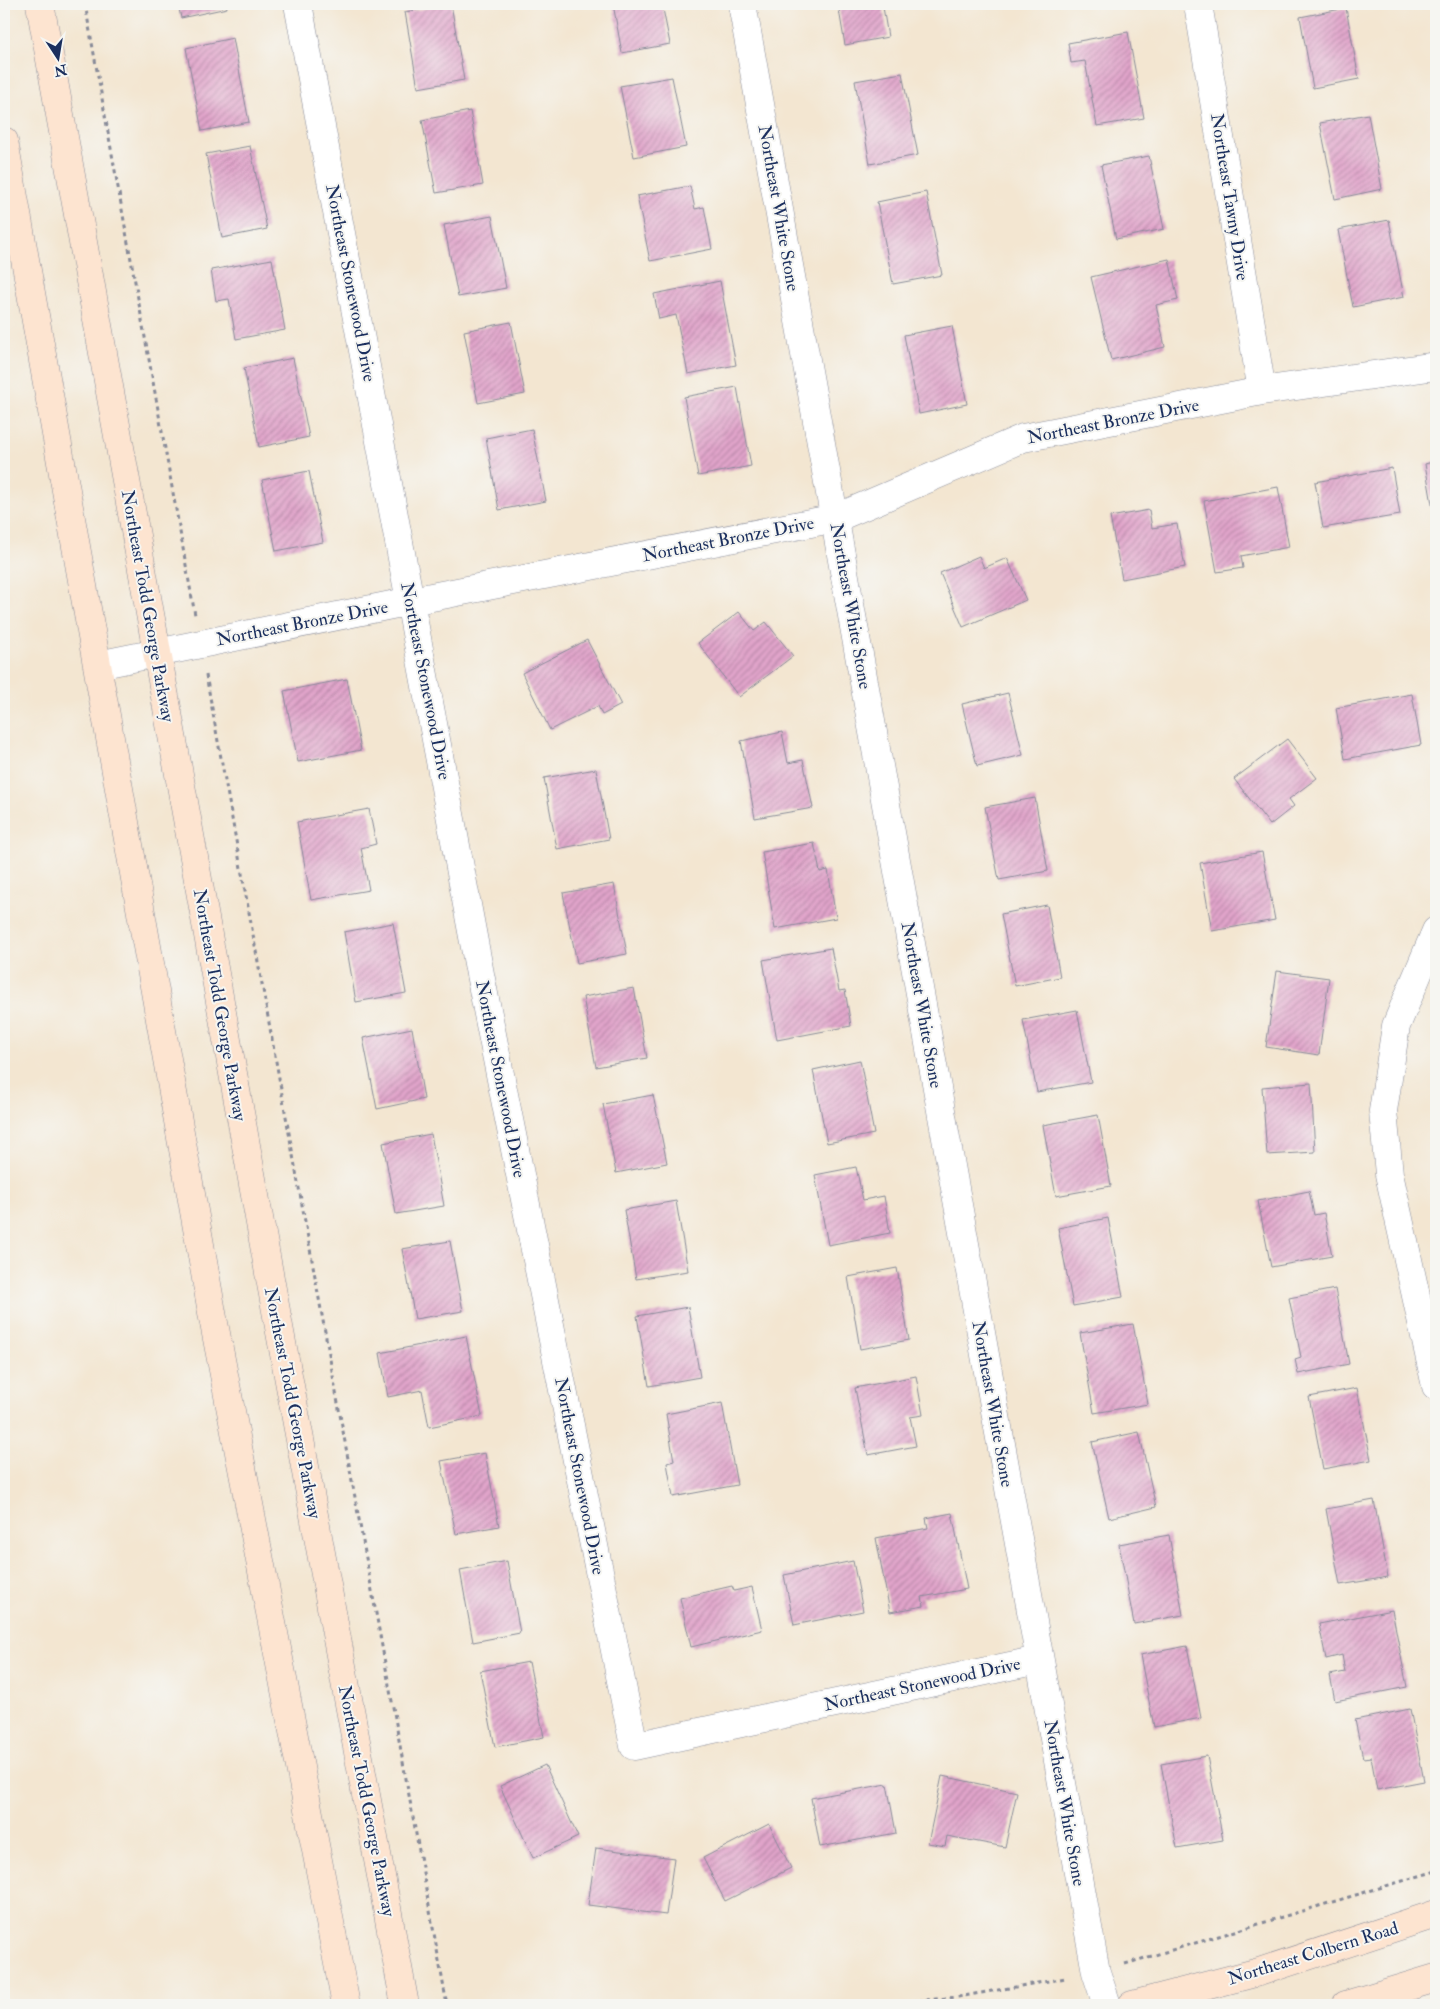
<svg xmlns="http://www.w3.org/2000/svg" width="1440" height="2009" font-family="'IM FELL Double Pica',serif">
<style>
.building{fill:url(#building-hatch)}
.lines{fill:none;stroke-linecap:round;stroke-linejoin:round}
.minor-casing{stroke:#878a98;stroke-width:29}
.secondary-casing{stroke:#878a98;stroke-width:29}
.path{stroke:#878a98;stroke-width:3;stroke-dasharray:4 4;stroke-linecap:butt}
.minor{stroke:#fff;stroke-width:28}
.secondary{stroke:#fde4d0;stroke-width:28}
.labels{text-anchor:middle;stroke-width:4;stroke-linejoin:round;paint-order:stroke}
.street-label{font-size:18px;fill:#1b2f5e;stroke:#f6f6f2}
</style>
<defs>
<pattern id="building-hatch" width="6" height="6" patternUnits="userSpaceOnUse" patternTransform="scale(1.25)"><rect width="6" height="6" fill="#e1a4ca"/><path d="M-1 1l2-2M0 6l6-6M5 7l2-2" fill="none" stroke="#b686a7"/></pattern>
</defs>
<rect width="100%" height="100%" fill="#f6f6f2"/>
<filter id="ink" filterUnits="userSpaceOnUse"><feTurbulence type="fractalNoise" baseFrequency=".02" numOctaves="2"/><feDisplacementMap in="SourceGraphic" scale="10" xChannelSelector="R" yChannelSelector="G"/><feConvolveMatrix kernelMatrix="1 2 1 2 8 2 1 2 1" color-interpolation-filters="sRGB"/></filter>
<filter id="wash" filterUnits="userSpaceOnUse"><feTurbulence type="fractalNoise" baseFrequency=".0096" numOctaves="4" result="noise"/><feDisplacementMap in="SourceGraphic" scale="20" xChannelSelector="R" yChannelSelector="G"/><feGaussianBlur stdDeviation="1.12" result="paint"/><feColorMatrix in="noise" values="0 0 0 0 0 0 0 0 0 0 0 0 0 0 0 0 0 1.4 0 .05"/><feComposite in="paint" operator="in"/></filter>
<g filter="url(#wash)">
<rect width="100%" height="100%" fill="#f3e6d1"/>
<g id="blocks">
<path class="building" d="M178,4h48l1,4 -46,10z
M451,4l13,76 -46,8 -13,-76z
M613,4h49l8,40 -48,9z
M838,4h59l-14,3 5,30 -43,8z
M1346,8l13,71 -46,9 -13,-71z
M1128,32l16,86 -47,8 -12,-65 -14,2 -3,-20z
M233,38l16,84 -47,9 -16,-83z
M902,73l16,82 -48,9 -15,-83z
M672,77l14,70 -52,10 -14,-71z
M470,111l13,74 -47,8 -14,-73z
M1368,114l14,75 -47,10 -15,-76z
M250,146l17,83 -45,9 -16,-84z
M1149,156l15,73 -48,10 -15,-74z
M690,186l5,23 9,-2 8,42 -62,12 -13,-65z
M926,192l16,83 -49,9 -16,-82z
M492,216l14,72 -48,9 -14,-72z
M1389,220l15,77 -51,10 -15,-77z
M272,259l13,71 -49,9 -7,-40 -13,2 -5,-31z
M1169,259l9,41 -22,5 9,42 -54,13 -20,-83z
M720,281l16,84 -48,9 -12,-59 -17,4 -5,-25z
M511,322l14,72 -47,9 -14,-72z
M952,326l15,78 -48,10 -15,-79z
M293,358l16,79 -50,10 -15,-79z
M737,387l14,79 -53,10 -14,-79z
M532,429l14,72 -47,9 -13,-72z
M1436,461v60h-1l-10,-57z
M1392,468l8,47 -77,13 -8,-46z
M309,471l14,71 -47,9 -14,-71z
M1278,487l11,60 -48,9 2,12 -26,4 -13,-71z
M1149,510l3,18 25,-4 8,43 -63,12 -12,-62z
M979,556l5,12 23,-10 19,42 -63,27 -23,-54z
M739,612l15,19 12,-9 27,34 -54,41 -41,-54z
M587,640l34,65 -19,10 -4,-9 -48,24 -28,-57z
M347,679l14,71 -63,12 -14,-71z
M1008,693l15,62 -46,11 -15,-62z
M1412,694l9,51 -76,14 -9,-51z
M782,732l6,31 15,-3 10,48 -58,10 -14,-77z
M1287,739l30,39 -28,21 5,7 -24,19 -36,-46z
M596,769l13,70 -52,10 -13,-71z
M1035,798l13,73 -49,9 -14,-73z
M369,809l7,35 -15,4 8,42 -58,10 -14,-78z
M814,843l6,29 8,-2 8,48 -61,11 -13,-77z
M1262,852l13,68 -63,11 -12,-68z
M614,884l13,70 -50,9 -14,-70z
M1047,905l13,72 -45,9 -14,-72z
M393,923l13,70 -50,9 -12,-70z
M831,948l8,43 6,-1 6,36 -74,14 -14,-80z
M1277,971l52,7 -10,77 -53,-8z
M634,988l13,70 -51,9 -13,-70z
M1077,1010l14,72 -54,10 -14,-72z
M412,1028l12,71 -47,10 -14,-71z
M860,1060l14,74 -47,9 -14,-73z
M1311,1083l4,69 -48,3 -5,-68z
M653,1095l14,68 -51,10 -13,-69z
M1098,1115l13,71 -55,10 -13,-71z
M431,1134l13,72 -48,8 -13,-71z
M856,1167l7,33 21,-4 6,37 -62,12 -13,-70z
M1309,1191l5,24 10,-2 8,43 -61,11 -13,-66z
M676,1201l12,70 -52,8 -12,-69z
M1108,1218l15,79 -50,9 -15,-78z
M450,1241l13,70 -48,8 -13,-70z
M897,1268l12,72 -49,9 -12,-72z
M1335,1289l14,75 -51,10 -3,-15 6,-2 -12,-59z
M688,1307l12,70 -51,9 -12,-70z
M1133,1324l15,80 -54,9 -14,-80z
M466,1336l16,80 -53,11 -7,-37 -34,7 -8,-44z
M916,1376l7,39 -13,2 6,29 -48,9 -13,-67z
M1357,1388l14,72 -48,9 -14,-72z
M722,1403l15,82 -64,12 -6,-34 7,-2 -8,-47z
M1139,1432l17,75 -47,11 -17,-76z
M485,1453l14,73 -43,8 -15,-73z
M1374,1500l14,77 -48,8 -14,-76z
M952,1513l15,76 -45,8 2,9 -34,6 -14,-74 52,-10 -2,-10z
M1169,1535l14,80 -49,9 -15,-80z
M507,1561l13,72 -47,9 -13,-72z
M853,1561l10,50 -69,14 -10,-50z
M732,1586l2,5 18,-4 10,43 -71,17 -11,-49z
M1392,1610l15,77 -72,14 -5,-26 15,-3 -3,-17 -16,4 -7,-35z
M1187,1646l14,72 -47,9 -14,-72z
M529,1662l15,75 -49,10 -15,-76z
M1410,1709l14,72 -47,9 -6,-33 -8,1 -8,-38z
M1207,1756l16,84 -46,8 -16,-84z
M545,1765l33,72 -45,21 -33,-72z
M942,1776l75,16 -12,55 -58,-11 -2,10 -17,-3z
M887,1784l9,49 -76,14 -9,-49z
M769,1824l22,44 -66,33 -22,-43z
M596,1848l78,10 -8,57 -78,-10z"/>
</g>
</g>
<g filter="url(#ink)">
<use href="#blocks" fill-opacity="0" stroke="#878a98" stroke-width="1"/>
<g class="lines">
<defs>
<path id="minor" d="M298,4l182,970 154,772 404,-86
M742,4l354,1968 11,33
M1198,4l64,387
M98,665l313,-64 425,-83 187,-80 239,-47 174,-25
M1436,931l-40,95 -13,85 6,63 47,212"/>
<path id="secondary" d="M40,4l229,1269 136,732
M4,141l209,1177 133,687
M1132,2005l127,-33 177,-58
M1346,2005l90,-27"/>
</defs>
<use href="#minor" class="minor-casing"/>
<use href="#secondary" class="secondary-casing"/>
<path class="path" d="M85,4l110,611
M206,675l241,1330
M1125,1964l311,-93
M870,2005l88,-8 108,-19"/>
<use href="#minor" class="minor"/>
<use href="#secondary" class="secondary"/>
</g>
</g>
<g class="labels">
<g class="street-label">
<text transform="translate(1230 197) rotate(81)" y="6">Northeast Tawny Drive</text>
<text transform="translate(779 208) rotate(80)" y="6">Northeast White Stone</text>
<text transform="translate(351 283) rotate(79)" y="6">Northeast Stonewood Drive</text>
<text transform="translate(1113 421) rotate(-11)" y="6">Northeast Bronze Drive</text>
<text transform="translate(728 539) rotate(-11)" y="6">Northeast Bronze Drive</text>
<text transform="translate(148 606) rotate(80)" y="6">Northeast Todd George Parkway</text>
<text transform="translate(851 606) rotate(80)" y="6">Northeast White Stone</text>
<text transform="translate(302 623) rotate(-11)" y="6">Northeast Bronze Drive</text>
<text transform="translate(426 681) rotate(79)" y="6">Northeast Stonewood Drive</text>
<text transform="translate(220 1005) rotate(80)" y="6">Northeast Todd George Parkway</text>
<text transform="translate(922 1005) rotate(80)" y="6">Northeast White Stone</text>
<text transform="translate(501 1079) rotate(79)" y="6">Northeast Stonewood Drive</text>
<text transform="translate(293 1403) rotate(79)" y="6">Northeast Todd George Parkway</text>
<text transform="translate(993 1404) rotate(80)" y="6">Northeast White Stone</text>
<text transform="translate(580 1476) rotate(79)" y="6">Northeast Stonewood Drive</text>
<text transform="translate(922 1684) rotate(-12)" y="6">Northeast Stonewood Drive</text>
<text transform="translate(367 1801) rotate(79)" y="6">Northeast Todd George Parkway</text>
<text transform="translate(1065 1803) rotate(80)" y="6">Northeast White Stone</text>
<text transform="translate(1313 1953) rotate(-17)" y="6">Northeast Colbern Road</text>
</g>
</g>
<rect width="1440" height="2009" fill="none" stroke="#f6f6f2" stroke-width="20"/>
<g transform="translate(58 58) rotate(168)" stroke="#f6f6f2" stroke-width="4" paint-order="stroke">
<path d="M0-4L9 19L0 12L-9 19Z" fill="#1b2f5e"/>
<text y="-8" font-size="14" font-weight="bold" text-anchor="middle" fill="#1b2f5e">N</text>
</g>
</svg>
